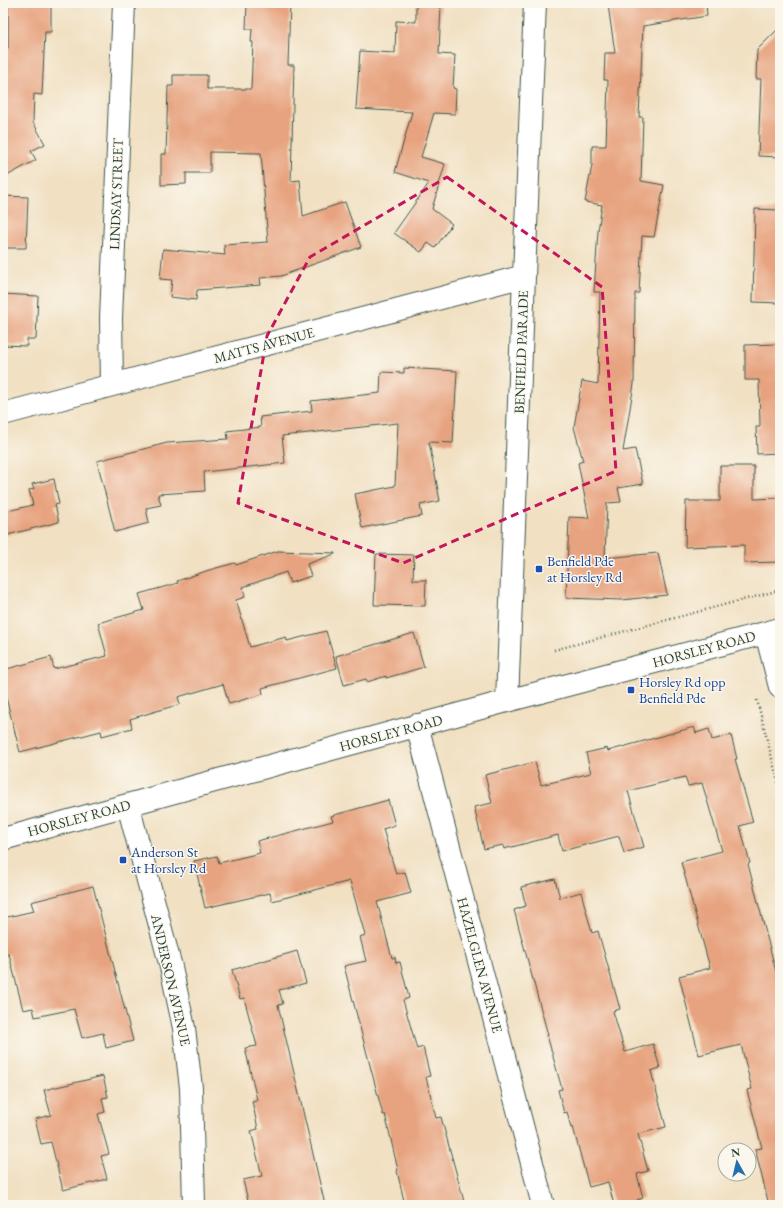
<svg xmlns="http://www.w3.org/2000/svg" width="783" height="1208" font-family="'EB Garamond',serif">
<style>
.building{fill:#e7a37f}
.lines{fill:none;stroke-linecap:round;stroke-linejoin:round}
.street-casing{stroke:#3e5549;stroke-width:24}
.path{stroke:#3e5549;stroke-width:2.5;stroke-dasharray:1 3;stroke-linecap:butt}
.street{stroke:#fff;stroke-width:22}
.marked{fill:none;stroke:#c2185b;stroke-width:3;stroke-dasharray:8 5;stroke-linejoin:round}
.transit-dot{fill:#1a4fb4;stroke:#fbf7ec;stroke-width:1.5}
.labels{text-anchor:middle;stroke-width:3;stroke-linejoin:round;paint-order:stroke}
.street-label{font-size:14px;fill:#1f3d34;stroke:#fbf7ec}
.transit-label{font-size:14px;fill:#164399;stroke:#fbf7ec;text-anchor:start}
</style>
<rect width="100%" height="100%" fill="#fbf7ec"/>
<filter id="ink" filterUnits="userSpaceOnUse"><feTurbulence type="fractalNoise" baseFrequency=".025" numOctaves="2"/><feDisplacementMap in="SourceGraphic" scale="8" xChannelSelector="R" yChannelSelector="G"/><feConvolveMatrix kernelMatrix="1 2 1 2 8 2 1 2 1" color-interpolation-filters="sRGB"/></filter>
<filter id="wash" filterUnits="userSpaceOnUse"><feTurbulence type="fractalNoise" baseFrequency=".012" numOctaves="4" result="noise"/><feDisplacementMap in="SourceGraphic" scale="16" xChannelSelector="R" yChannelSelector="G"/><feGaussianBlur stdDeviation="0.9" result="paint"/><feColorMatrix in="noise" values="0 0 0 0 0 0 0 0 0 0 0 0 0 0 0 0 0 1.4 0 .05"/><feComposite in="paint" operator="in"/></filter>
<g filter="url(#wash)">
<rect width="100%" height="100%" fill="#f1e0c2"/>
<g id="blocks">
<path class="building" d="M8,3h43v29h-6l-3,63 -8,-1 -1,28 12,22 -14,7 5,9 -33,18v-130h5z
M247,3h43l-2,62h6l-3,116 9,-1 3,36 42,-14 16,45 -80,29 -21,2 1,7 -64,5 -1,10 -26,-3 2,-17 -12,-1 3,-30 62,6 -1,-10 44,-3 -7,-89 -51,-1v21h-24v11l-25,1v-31h5l2,-68h5v-11h34v14h44l2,-47h-2l1,-13h-6z
M416,3h25l-2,51 16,1 -2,33 3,1 -1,25 -21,-1 -13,44 24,7 -13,45 20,15 -17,24 -7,-5 -7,9 -27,-19 35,-50 -34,-11 17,-60 -56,-3 4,-58 35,2 1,-32 20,1z
M612,3h94l1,13 -64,10 -4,91h4l-2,64 23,4 -10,52 -12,-1 -3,57h-4l-1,91 -11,67 12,-2 8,35 -25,4 3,14 -14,1 -2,55 53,-5 9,42 -45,5 -56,-2 3,-81 20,1 -11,-55 5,-2 -9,-34 8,-46 16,3 2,-92h-6l4,-61 4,-26 -17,-3 7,-37v-19h14l2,-66h-4l1,-27h10l-7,-48h5z
M780,27v130l-22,-1 3,-77h-5l1,-29z
M3,196l25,1 -2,51h-23z
M755,209l25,1v93l-27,-1z
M3,294l35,2 -2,43h-9v7l-24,-1z
M780,344v109l-23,1 -1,-27h4l-1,-47h-14v-35z
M404,368l53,3 -4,72 -24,-1 11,59 -20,4 2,11 -60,12 -7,-34 40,-8 3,-63 -116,13 3,27 -81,9 1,19 -47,3 3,11 -15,3 3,15 -34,9 -18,-71 70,-18 61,-4 -1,-8 34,-4 -1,-10 52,-6 -1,-10 69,-8 1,-21 23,1z
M720,466h34v33l26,-1v64l-36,1v-18l-59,2 1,-46h34z
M54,479l5,25 -4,1 4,17 -56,14v-24l30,-7 -4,-15 5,-1 -2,-5z
M278,551l57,2v1l-28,10 4,12 -21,7 -4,-11 -43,15 2,10 -9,3 14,47 36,-10 1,4 39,-10 11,37 -75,20 1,6 -34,10 -6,-20 -45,13 2,7 -50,15 2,9 -30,8 -1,-5 -81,21 -17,-66v-16l48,-13 3,12 53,-13 -9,-33 46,-13 -5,-16 39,-11 -1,-2 32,-11 26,-7 1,2z
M376,554l38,1 -1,25h13l-1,26 -51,-1z
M414,633l10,34 -38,11v-2l-19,6 -1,-3 -22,6 -8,-29z
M694,727l2,6 13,-4 3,11 19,-5 6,24h-2l18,63 -13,4 10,37 -2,1 32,123v218h-11l-14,-56 7,-1 -15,-58 5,-1 -11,-44 -42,10 -20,-79 31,-8 -29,-106 41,-11 -20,-68 -14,3 -3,-9 -57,14 16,56 -20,6 -5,-17 -57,15 -4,-16 -54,14 -1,-4 -19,4 -10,-42 18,-4 -7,-28 50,-13 6,23 50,-12 -5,-20 21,-5 1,3z
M388,800l7,25 -12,4 13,45 9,-2 6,21 -34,9 15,56 3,-1 1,6 4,-1 9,36 -6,2 14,49 6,-2 7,29 -4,1 10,41 5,-1 24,88h-60l-8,-34 1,-1 -13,-56 -2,1 -39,-149 22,-5 -6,-24 5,-2 -15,-54 -78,20 -2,-8 -65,15 -11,-47 23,-5 2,7 41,-10 -3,-12 76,-20 -2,-5z
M555,879l5,19 21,-6 11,41 6,-2 22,78 -7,2 12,41 28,-8 7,24 -9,3 15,56 -28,7 10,37 -11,3 6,24 -6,2 1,5h-24l-6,-23 -19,5 -16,-60 -2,1 -4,-16 -3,1 -6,-23 4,-1 -15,-54h1l-34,-125 12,-4 -5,-19z
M93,886l40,155 -27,7 -3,-15 -21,5 -8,-29 -39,8 -2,-9 -10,2 -14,-56 -6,2v-38l31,-7 -3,-9z
M297,951l9,32 -27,7 4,14 -5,1 47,200h-76l-6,-25 19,-4 -11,-45 7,-2 -6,-28 5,-1 -12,-52 12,-2 -13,-48 -4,1 -8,-29z
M103,1076l5,21 -6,1 3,14 -7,2 11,40 -8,2 6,23 -44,11 -12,-48 -10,2 -6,-25 16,-4 -7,-25z"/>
</g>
</g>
<g filter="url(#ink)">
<use href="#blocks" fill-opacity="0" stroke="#3e5549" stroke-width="1"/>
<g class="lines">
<defs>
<path id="street" d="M112,385l-1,-67 13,-315
M3,414l521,-138
M766,633l14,54
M507,701l28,-698
M417,725l126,480
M128,805l43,162 13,61 7,60 3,117
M3,839l504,-138 273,-72"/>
</defs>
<use href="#street" class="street-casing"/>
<path class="path" d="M554,650l226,-60
M757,700l23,90"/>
<use href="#street" class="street"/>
</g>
</g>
<path class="marked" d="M447,177l155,110 14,184 -213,92 -165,-60 29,-167 43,-79z"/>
<g class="transit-dot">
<rect x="535" y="565" width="8" height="8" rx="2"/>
<rect x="627" y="686" width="8" height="8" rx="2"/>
<rect x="119" y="856" width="8" height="8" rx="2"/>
</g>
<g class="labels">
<g class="street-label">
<text transform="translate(116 194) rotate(-88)" y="5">LINDSAY STREET</text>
<text transform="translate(264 345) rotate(-15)" y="5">MATTS AVENUE</text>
<text transform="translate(521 352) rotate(-88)" y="5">BENFIELD PARADE</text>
<text transform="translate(704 649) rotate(-15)" y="5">HORSLEY ROAD</text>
<text transform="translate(391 733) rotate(-15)" y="5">HORSLEY ROAD</text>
<text transform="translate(79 818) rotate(-15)" y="5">HORSLEY ROAD</text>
<text transform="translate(480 965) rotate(75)" y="5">HAZELGLEN AVENUE</text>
<text transform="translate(171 980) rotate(77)" y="5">ANDERSON AVENUE</text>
</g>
<g class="transit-label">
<text x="547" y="566">Benfield Pde<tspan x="547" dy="16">at Horsley Rd</tspan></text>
<text x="639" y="687">Horsley Rd opp<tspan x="639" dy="16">Benfield Pde</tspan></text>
<text x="131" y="857">Anderson St<tspan x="131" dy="16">at Horsley Rd</tspan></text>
</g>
</g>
<rect width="783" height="1208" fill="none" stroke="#fbf7ec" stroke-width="16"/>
<g transform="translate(737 1162) rotate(352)"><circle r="19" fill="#fbf7ec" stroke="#a3ada2"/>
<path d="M0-3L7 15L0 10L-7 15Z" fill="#1f6fb2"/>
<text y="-6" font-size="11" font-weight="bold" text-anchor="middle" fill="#1f3d34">N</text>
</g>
</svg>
